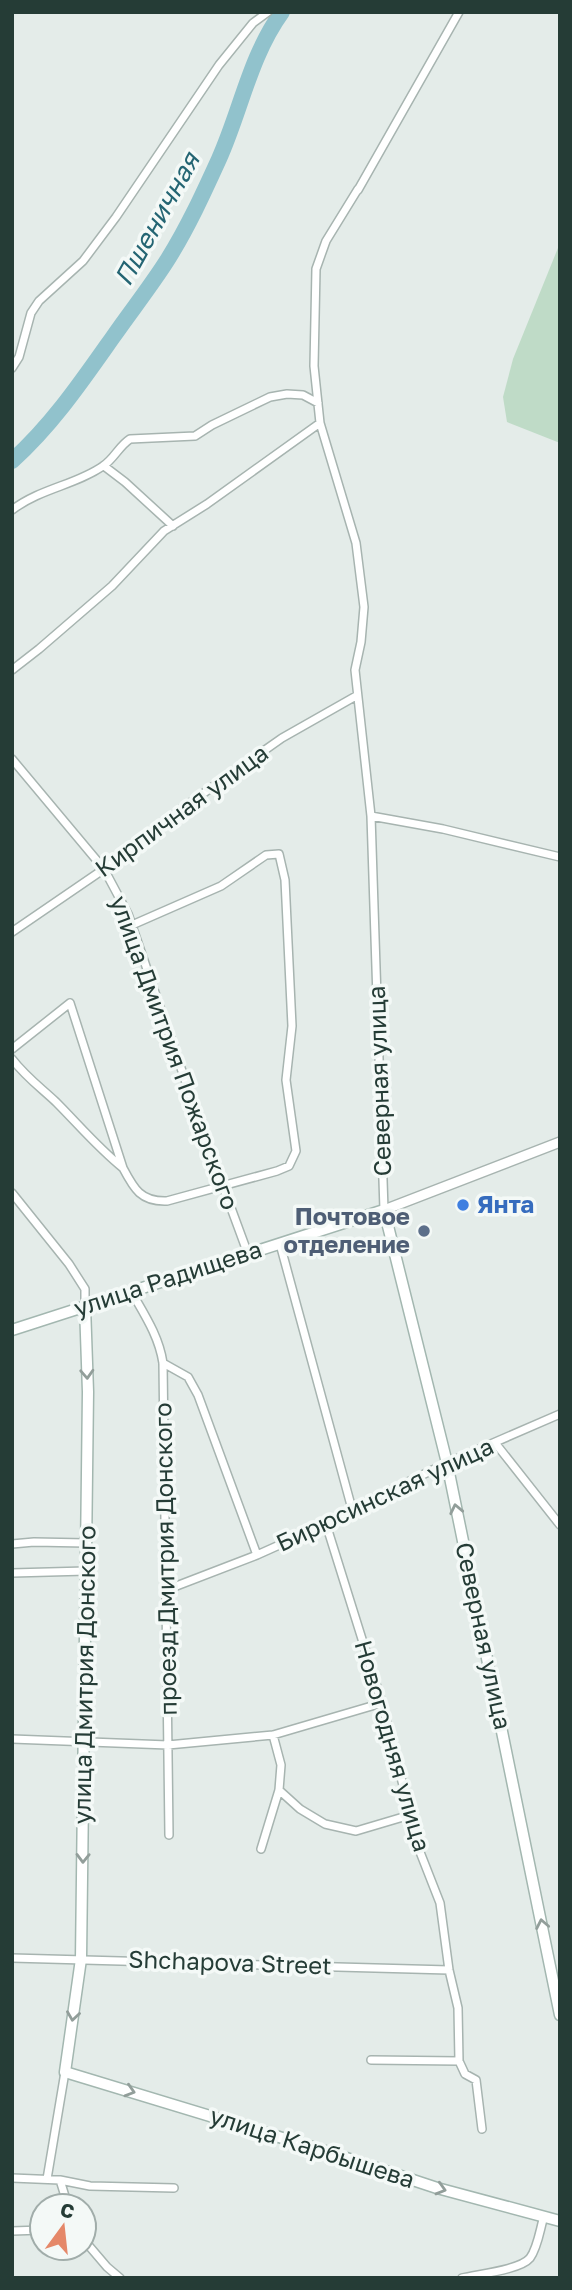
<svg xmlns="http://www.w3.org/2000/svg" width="572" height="2290" font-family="'Golos Text',sans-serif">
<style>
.green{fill:#bfdbc7}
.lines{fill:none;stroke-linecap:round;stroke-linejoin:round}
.river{stroke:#91c2cc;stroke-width:16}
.minor-casing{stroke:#a7b4b0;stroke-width:10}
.tertiary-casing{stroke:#a7b4b0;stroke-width:12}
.secondary-casing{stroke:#a3b7b0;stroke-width:13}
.minor{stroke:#fff;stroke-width:7}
.tertiary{stroke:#fff;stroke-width:9}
.secondary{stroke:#fff;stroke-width:10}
.oneway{stroke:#929e9a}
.shop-dot{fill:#3f7fe0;stroke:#f4f9f7;stroke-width:2.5}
.service-dot{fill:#5c6f8a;stroke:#f4f9f7;stroke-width:2.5}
.labels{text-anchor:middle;stroke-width:7;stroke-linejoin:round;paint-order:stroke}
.street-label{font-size:24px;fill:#253c36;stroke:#f4f9f7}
.shop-label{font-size:24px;font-weight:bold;fill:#366cbe;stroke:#f4f9f7;text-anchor:start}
.service-label{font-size:24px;font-weight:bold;fill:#4e5e75;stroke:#f4f9f7;text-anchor:end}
.water-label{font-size:26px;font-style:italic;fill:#246573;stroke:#f4f9f7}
</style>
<rect width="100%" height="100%" fill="#e4ece9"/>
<path class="green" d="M560,243v200l-53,-21 -4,-25 10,-38z"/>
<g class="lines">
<path class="river" d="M12,461c40,-36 70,-80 101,-124 18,-26 38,-51 55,-78 20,-32 36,-67 51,-100 22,-49 31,-103 63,-147"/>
<defs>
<path id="minor" d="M358,189l-32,52 -10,28 -2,97 6,57 36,120 8,64 -3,35 -6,28 16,146 13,394
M358,190l101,-178
M12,368l7,-11 12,-44 8,-12 44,-40 33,-44 103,-152 34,-42 15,-11
M104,466l21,16 48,44
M12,510c29,-22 64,-25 91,-44 11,-7 16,-20 27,-27l65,-3 17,-11 58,-28 17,-3 16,1 15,8
M12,670l27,-21 73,-63 52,-55 43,-27 113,-81
M12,759l92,110 24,45 75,218 45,122
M371,816l72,13 117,28
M12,932l92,-63 80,-62 98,-69 74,-42
M12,1049l58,-46 53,165c-25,-20 -45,-44 -67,-66 -16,-15 -30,-25 -44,-43
M123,1168c11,21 18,34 44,33l110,-30 12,-5 7,-15 -10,-71 6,-54 -7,-146 -6,-26 -13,1 -45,31 -89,39
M12,1193l57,71 16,25v17
M280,1244l72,265
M131,1291c13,23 28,45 32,72l6,472
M163,1363l25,14 10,18 59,160 69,-31 26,-15 95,-46 113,-49
M496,1444l64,81
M326,1524l56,179 38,149 20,51 9,67 9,38 1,53 6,13 11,6 6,49
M12,1544l22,-2 52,1
M12,1573l74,-2
M166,1590l91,-35
M12,1739l156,6 105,-10 109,-32
M279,1790l21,19 25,15 31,7 54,-16
M261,1849l18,-59 2,-25 -8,-30
M12,1958l437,12
M371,2060l88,1
M12,2178l48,2 30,6 84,2
M47,2179l18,-107
M60,2180l8,26
M12,2231l30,-1
M84,2240l23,27 13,11
M462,2278c16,-4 58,-8 68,-20 8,-11 10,-29 14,-42"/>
<path id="tertiary" d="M384,1210l176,-68"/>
<path id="secondary" d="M85,1306l3,86 -7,567 -16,113 257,78 115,38 123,33
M12,1330l372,-120 63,253 113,552"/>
</defs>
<use href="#minor" class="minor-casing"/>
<use href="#tertiary" class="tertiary-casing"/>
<use href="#secondary" class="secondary-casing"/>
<use href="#minor" class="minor"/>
<use href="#tertiary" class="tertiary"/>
<use href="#secondary" class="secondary"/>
</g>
<defs><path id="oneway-chevron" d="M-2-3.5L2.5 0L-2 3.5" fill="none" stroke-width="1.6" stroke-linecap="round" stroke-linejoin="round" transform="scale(1.75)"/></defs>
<g class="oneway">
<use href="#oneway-chevron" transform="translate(87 1374) rotate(87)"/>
<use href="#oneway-chevron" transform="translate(456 1509) rotate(-102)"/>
<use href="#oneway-chevron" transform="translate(83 1858) rotate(91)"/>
<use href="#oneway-chevron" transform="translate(542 1924) rotate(-101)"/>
<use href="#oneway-chevron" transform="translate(73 2016) rotate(98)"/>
<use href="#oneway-chevron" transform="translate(130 2091) rotate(17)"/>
<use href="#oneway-chevron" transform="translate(441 2189) rotate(16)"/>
</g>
<circle class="shop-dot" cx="463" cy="1205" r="7"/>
<circle class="service-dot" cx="424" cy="1231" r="7"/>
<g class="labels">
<g class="street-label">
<text transform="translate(182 811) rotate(-36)" y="8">Кирпичная улица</text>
<text transform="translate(174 1053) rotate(70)" y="8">улица Дмитрия Пожарского</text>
<text transform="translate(380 1081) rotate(-92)" y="8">Северная улица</text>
<text transform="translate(168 1279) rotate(-18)" y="8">улица Радищева</text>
<text transform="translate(385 1495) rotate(-25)" y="8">Бирюсинская улица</text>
<text transform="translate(166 1559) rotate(-91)" y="8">проезд Дмитрия Донского</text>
<text transform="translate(483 1636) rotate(78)" y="8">Северная улица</text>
<text transform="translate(85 1675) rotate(-89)" y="8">улица Дмитрия Донского</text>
<text transform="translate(392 1746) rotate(74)" y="8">Новогодняя улица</text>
<text transform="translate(230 1963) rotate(2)" y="8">Shchapova Street</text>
<text transform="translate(312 2148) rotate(18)" y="8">улица Карбышева</text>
</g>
<g class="shop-label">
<text x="477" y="1213">Янта</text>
</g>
<g class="service-label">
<text x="410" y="1225">Почтовое<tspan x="410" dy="28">отделение</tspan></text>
</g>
<g class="water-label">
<text transform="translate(157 219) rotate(-61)" y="9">Пшеничная</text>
</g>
</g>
<rect width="572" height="2290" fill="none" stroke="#253c36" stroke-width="28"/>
<g transform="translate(63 2227) rotate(15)"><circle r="33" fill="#f4f9f7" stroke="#a1adaa" stroke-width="2"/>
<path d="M0-5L12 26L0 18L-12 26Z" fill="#e58869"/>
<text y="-10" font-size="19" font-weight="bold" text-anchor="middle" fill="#253c36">С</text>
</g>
</svg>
